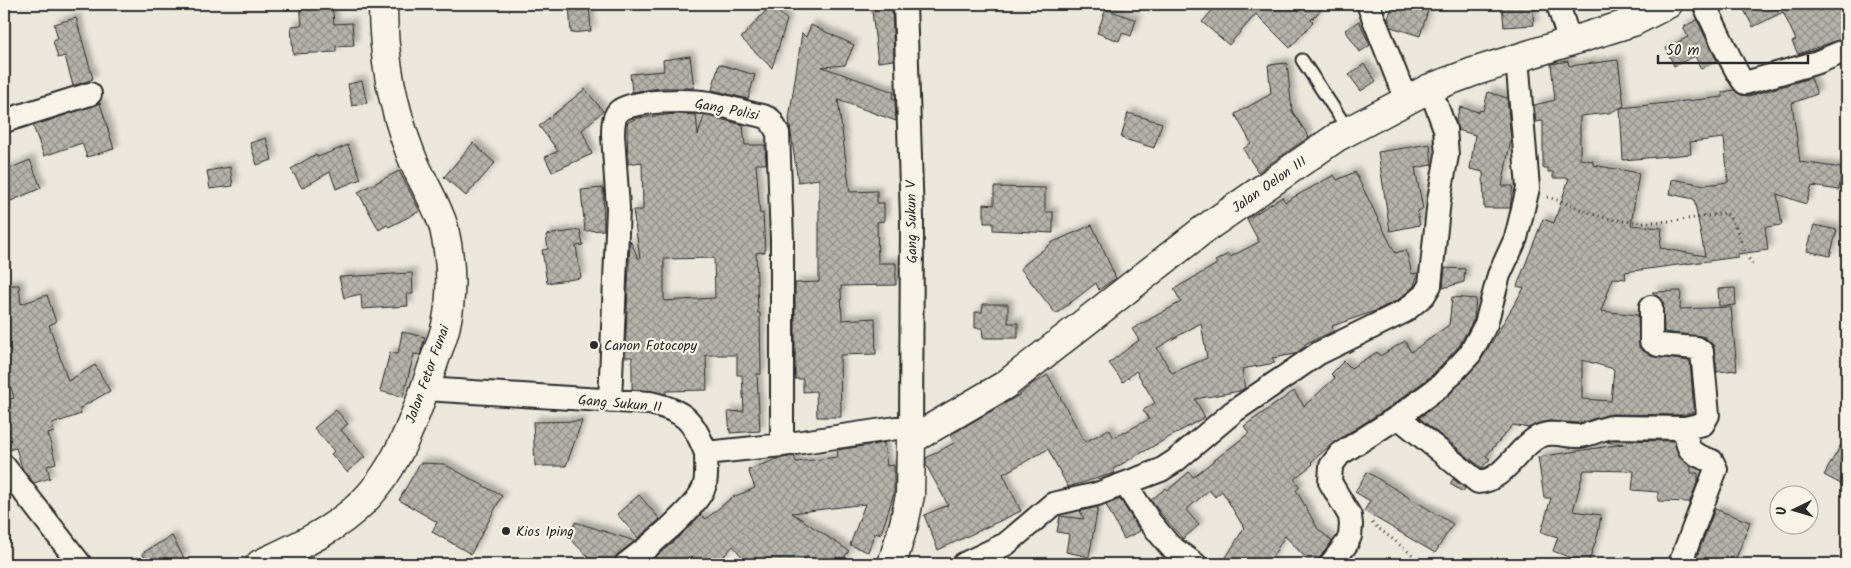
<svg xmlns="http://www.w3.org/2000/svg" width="1851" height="568" font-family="Kalam,sans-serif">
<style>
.building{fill:url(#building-cross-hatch);stroke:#2b2b2b;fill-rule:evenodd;filter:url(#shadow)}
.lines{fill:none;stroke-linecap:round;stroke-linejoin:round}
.lane-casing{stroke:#2b2b2b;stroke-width:15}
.street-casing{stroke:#2b2b2b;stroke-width:26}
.secondary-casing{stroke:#2b2b2b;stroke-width:31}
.path{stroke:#2b2b2b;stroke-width:3;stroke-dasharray:1 4;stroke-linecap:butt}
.lane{stroke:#f7f3e8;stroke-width:11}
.street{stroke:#f7f3e8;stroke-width:22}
.secondary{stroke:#f7f3e8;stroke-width:28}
.poi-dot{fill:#2b2b2b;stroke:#f7f3e8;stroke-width:2}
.labels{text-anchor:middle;stroke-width:4.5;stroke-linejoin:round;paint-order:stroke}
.street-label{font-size:14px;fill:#2b2b2b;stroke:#f7f3e8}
.poi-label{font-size:14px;fill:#2b2b2b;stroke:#f7f3e8;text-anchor:start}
</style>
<defs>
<pattern id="building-cross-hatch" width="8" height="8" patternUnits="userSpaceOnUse" patternTransform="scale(1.25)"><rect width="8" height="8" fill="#b5b2ab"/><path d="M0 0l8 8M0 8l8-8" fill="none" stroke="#93918b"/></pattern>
<filter id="shadow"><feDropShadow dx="4.5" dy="-4.5" stdDeviation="2.5" flood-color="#0004"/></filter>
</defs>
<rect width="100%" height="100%" fill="#ebe7dd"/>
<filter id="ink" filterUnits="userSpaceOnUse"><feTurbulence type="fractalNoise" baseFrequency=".02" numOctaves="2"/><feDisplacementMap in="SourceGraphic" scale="10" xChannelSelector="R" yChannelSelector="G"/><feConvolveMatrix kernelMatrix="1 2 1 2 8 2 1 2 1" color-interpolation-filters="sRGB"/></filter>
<g filter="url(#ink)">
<path class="building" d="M300,4h32l2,20 18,-1 2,22 -18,1v6l-43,2 -2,-28 11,-1z
M569,4h20l2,27 -20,2z
M874,4h18l2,56 -16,2 -6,-51h3z
M1218,4h109l-16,16 2,2 -23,26 -34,-34 -27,31 -27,-23z
M1393,4h37l-10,32 -29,-9 -3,-8z
M1502,4h30l2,21 -30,2z
M1741,4h106v33l-49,17 -6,-12 4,-2 -13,-28 -30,15z
M771,5l16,15 -15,48 -31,-30z
M1106,9l30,11 -5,16 -9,-3 -3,8 -22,-8z
M76,18l17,61 -20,7 -8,-30 -7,2 -5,-17 5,-2 -4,-15z
M1697,20l20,41 -16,8 -6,-13 -21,10 -8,-18 22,-11 -5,-10z
M1359,21l11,24 -10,7 -15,-22z
M811,25l43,20 -9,20 -23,2 72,25 -2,6 3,1 1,22 -58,-21 12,92 27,-1v12h7v18l-7,1 1,41h18v22l-55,1 1,34 33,-2 1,36 -36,1 1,62h-24l-1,-26 -13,1v-13h-8v-96l24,-1v-103l-21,3 -9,-63 13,-86 4,4z
M690,56l4,32h-33l-29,4 -2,-18 34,-3 -1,-11z
M1618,60l6,46 -15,7 -29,3v43l13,2v4l46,8 -8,52 31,3 -2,20 45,8 -11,-57 -24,-5 2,-15 33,6 23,-3 -4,-44 -34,4 1,12 -68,6 -3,-52 103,-11 -1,-5 12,-2 7,5 8,1 62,-18 6,16 -25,9 8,59 42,6 -3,22 -27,-4 -6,18 -29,-10 5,31 -17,2 3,23 -30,4v3l-113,15 1,7 -13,-1 -12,33 37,4 1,32 12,9 39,5 4,51 -10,3 -73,-1 -32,9 -31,-2 -20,7 -15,-3 -27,31 4,3 -8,9 -63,-50 30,-23 32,-35 43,-72 -7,-2 26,-67 11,4 15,-45h-16v-6h-5v-4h-5v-47l-7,1 -2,-17 21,-5 -4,-36 17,-3 1,5zM1582,360l32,9 -3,32 -29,-2z
M1287,63l5,48 17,26 -51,35 -15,-23 8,-6 -16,-29 36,-20 -3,-29z
M719,64l36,11 -7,24 -36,-9z
M1364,64l12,17 -15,10 -12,-16z
M362,81l5,22 -15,3 -4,-22z
M585,89l18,22 -21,19 10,24 -40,18 -7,-15 13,-6 -19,-25z
M1488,92l19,6 4,41 -9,47h11l-3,22h-26l-1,-36 -13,-3 5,-34 -17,-5 -2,-9 4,-14 19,5 1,-2 3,1z
M100,103l14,46 -27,8 -5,-14 -38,13 -11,-30z
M1128,113l34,10 -8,25 -33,-10z
M676,114l20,1 2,20 6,-19h4l35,9 2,20h20l1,19h-10l4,50 3,-1 2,39 -9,1 2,60h2l1,61h-4l3,57 -30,2 -2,-21 16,-1 -2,-36h-5v-20h-31l1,35 -41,1v3l-34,-5v-32h-7l5,-117 8,18h2l-7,-48h10l-1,-48 -14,2 -1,-39 1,-3 10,-4zM714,258l1,40 -51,3v-42z
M266,138l6,22 -15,5 -7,-22z
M473,143l22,20 -29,33 -22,-19z
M1430,144l2,21 -17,3 8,41 -6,2 3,14 -30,6 -12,-79z
M348,145l13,34 -25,10 -6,-17 -28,16 -11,-19 25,-15 2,3z
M30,160l11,28 -37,16v-33z
M230,167l3,19 -23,3 -3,-18z
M399,171l21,40 -31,16 -2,-2 -8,5 -21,-38z
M1355,172l40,81 11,-3 6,24 6,-1 -4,13 -16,14 -23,11 -43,15 2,5 -29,13v2l-10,8 -23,4 3,5 -33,6 3,19 -5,3 -45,8 10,18 -92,52 2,4 -47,14 -20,-38 -45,25 18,37 -83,39 -14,-35 24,-10 -22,-40v-7l28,-15 -4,-8 71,-41 11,-10 16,-9 37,67 24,-13 5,9 35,-19 -6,-9 12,-7 -19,-32 -13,11 -14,-19 30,-23 -7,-11 49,-27 -7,-13 43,-25 -2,-3 13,-7 2,3 29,-15 -12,-23 35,-22 3,5 49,-27 3,5zM1201,323l6,35 -35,15 -15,-25z
M994,187l51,1v24h8v21l-60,-3v-7h-9v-19l10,1z
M603,188l1,42 -19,1 -4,-41z
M1092,225l24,53 -17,12 -3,-7 -40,31 -36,-46 33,-26z
M1814,225l23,5 -7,26 -23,-5z
M580,230l3,15 -7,1 5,32 -34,5 -5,-33 6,-1 -2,-14z
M1445,268l20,1 -1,13 -21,6z
M412,273l1,21h-6l1,12 -46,3 -1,-15 -17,4 -5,-21z
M4,285h15l2,19 26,-9 9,27 -7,3 19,56 27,-16 15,26 -30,17 1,6 -29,10 2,8 -6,2 8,29 -9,3 3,12 -16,5 -12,-15 -6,-20 -12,3v-50l10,-3 -10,-32z
M1735,288l1,17 -17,1 -1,-17z
M1681,291l-1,18 51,-2 6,63 -20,2 -3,-26 -9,-9 -41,-5 -1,-31 -11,-9z
M1452,297l24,2 -2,20 -15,27 -28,30 -40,30 -58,37 -22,19 2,2 -19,15 6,8 -4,3 22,39 14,12 -11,15 -3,8h-7l-26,-28 -17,28h-46l22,-36 -22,-37 -7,6 -6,-7 -23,20 13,15 -16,14 -22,-25 -10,-14 15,-12 2,2 21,-18 4,5 56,-44 -5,-7 50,-35 10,15 31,-28 -4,-4 13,-13 7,7 26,-16 3,4 25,-15 6,11 38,-27z
M983,304h25v19h10v15h-35l-1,-10h-7v-16h7z
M402,332l23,5 -5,18 -6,-1 -11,43 -23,-6 10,-39 8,2z
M336,410l12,14 -7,6 24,27 -18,15 -16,-18 3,-3 -20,-23z
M582,421l-16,45h-31l-2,-44z
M1847,434v39l-6,11 -17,-9z
M1614,440l60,1 5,16 12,10v6h7v7l-8,22 -32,-1v-9l-26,-2 2,-19 -50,-1 -11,41 28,4 -3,19 -10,30h-2l-33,-13 5,-14 -17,-5 10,-34h-7l-6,-41 85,-13 -16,-2z
M884,443l3,23 7,-1v28l-13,41 -6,-2 -7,20 -18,-7 15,-41 -73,9 57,38 -9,13h-21l-12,-8 -5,8h-54l-15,-18 -16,18h-70l54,-49 5,4 25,-21 24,-10 -7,-18 29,-11 17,-3 2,6 42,-5 -1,-7z
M420,463l24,1 58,32 -31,58 -39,-22 5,-10 -38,-22z
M1367,472l86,52 -18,29 -71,-42 6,-10 -15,-9z
M1453,479l12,9 -2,4 -13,-8z
M639,495l21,24 -22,19 -21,-24z
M1120,499l20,32 -16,8 -18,-34z
M1098,507l-9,50 -23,-5 3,-18 -12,-2 3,-16 24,3 -4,-8z
M1715,509l35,13 -16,42h-40z
M575,522l60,19 -17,13 -5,10h-17l-27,-26z
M172,536l12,22 -11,6h-25l-6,-11z"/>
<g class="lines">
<defs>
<path id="lane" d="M1302,60l47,71"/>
<path id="street" d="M905,4l7,214 -1,222
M1368,4l38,96
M1558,4l12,39
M1704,4c7,13 34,75 41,79l73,-21 29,-12
M4,121l86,-27
M1651,307v34l7,4 39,3 5,4 6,63 -5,9 -18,4
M425,389l225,14c35,8 43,17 56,50l76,-8 128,-19
M610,401l8,-193 -5,-73c0,-8 0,-17 5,-23 12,-13 74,-12 92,-9 18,3 35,10 53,13l7,3 8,14 4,107v205
M1398,417l80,65c26,-1 39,-34 60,-45 15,-7 27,0 42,-1 11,-1 21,-8 33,-9l72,1c3,24 3,24 27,33l4,8 -36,95
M4,466l76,98
M1126,485l24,37 20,24 25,18
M626,564c19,-14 74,-58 79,-80 2,-10 1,-21 1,-31
M964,564l42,-20 47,-40 44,-10 64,-24 14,-9 58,-49 86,-59 86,-42 19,-16 6,-10 9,-85 8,-45 -2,-26 -15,-41
M1331,564l16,-21 3,-7 1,-11 -1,-9 -20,-34 1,-16 9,-12 58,-37 42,-31 30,-32 16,-30 13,-49 17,-37 12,-50 -11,-130"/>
<path id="secondary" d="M260,564c36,-17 74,-33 103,-62 36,-36 54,-90 70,-137 4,-13 10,-26 13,-40 7,-32 5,-66 -2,-97 -7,-25 -24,-49 -33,-73 -19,-49 -28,-99 -28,-151
M892,564l12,-40 6,-29 1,-55 94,-55 198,-155 134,-93 93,-49 43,-16 160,-50 35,-18"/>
</defs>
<use href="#lane" class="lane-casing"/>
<use href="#street" class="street-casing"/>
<use href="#secondary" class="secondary-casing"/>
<path class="path" d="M1547,197c16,4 30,11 46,17 43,15 90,6 133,-1 15,17 14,35 27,52
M1372,523l52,41"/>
<use href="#lane" class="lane"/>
<use href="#street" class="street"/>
<use href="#secondary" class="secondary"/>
</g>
</g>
<g class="poi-dot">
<circle cx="594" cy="345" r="5"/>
<circle cx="506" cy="531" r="5"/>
</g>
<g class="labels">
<g class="street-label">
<text transform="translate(727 109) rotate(11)" y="5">Gang Polisi</text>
<text transform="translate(1269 184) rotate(-35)" y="5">Jalan Oelon III</text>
<text transform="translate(911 222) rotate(-91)" y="5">Gang Sukun V</text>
<text transform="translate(427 374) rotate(-70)" y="5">Jalan Fetor Funai</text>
<text transform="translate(620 403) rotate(5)" y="5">Gang Sukun II</text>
</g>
<g class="poi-label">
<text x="604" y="350">Canon Fotocopy</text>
<text x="516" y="536">Kios Iping</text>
</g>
</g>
<rect width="1851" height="568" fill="none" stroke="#f7f3e8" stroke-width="20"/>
<rect x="10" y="10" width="1831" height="548" fill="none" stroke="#2b2b2b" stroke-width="2" filter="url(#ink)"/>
<g transform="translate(1794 510) rotate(265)"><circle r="24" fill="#f7f3e8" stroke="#a5a39c"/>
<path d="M0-4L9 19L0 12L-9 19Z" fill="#2b2b2b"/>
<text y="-8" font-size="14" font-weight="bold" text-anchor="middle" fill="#2b2b2b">U</text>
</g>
<path d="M1658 55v8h150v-8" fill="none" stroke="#2b2b2b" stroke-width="2.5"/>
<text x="1666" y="55" font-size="15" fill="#2b2b2b" stroke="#f7f3e8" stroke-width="4" paint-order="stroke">50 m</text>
</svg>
